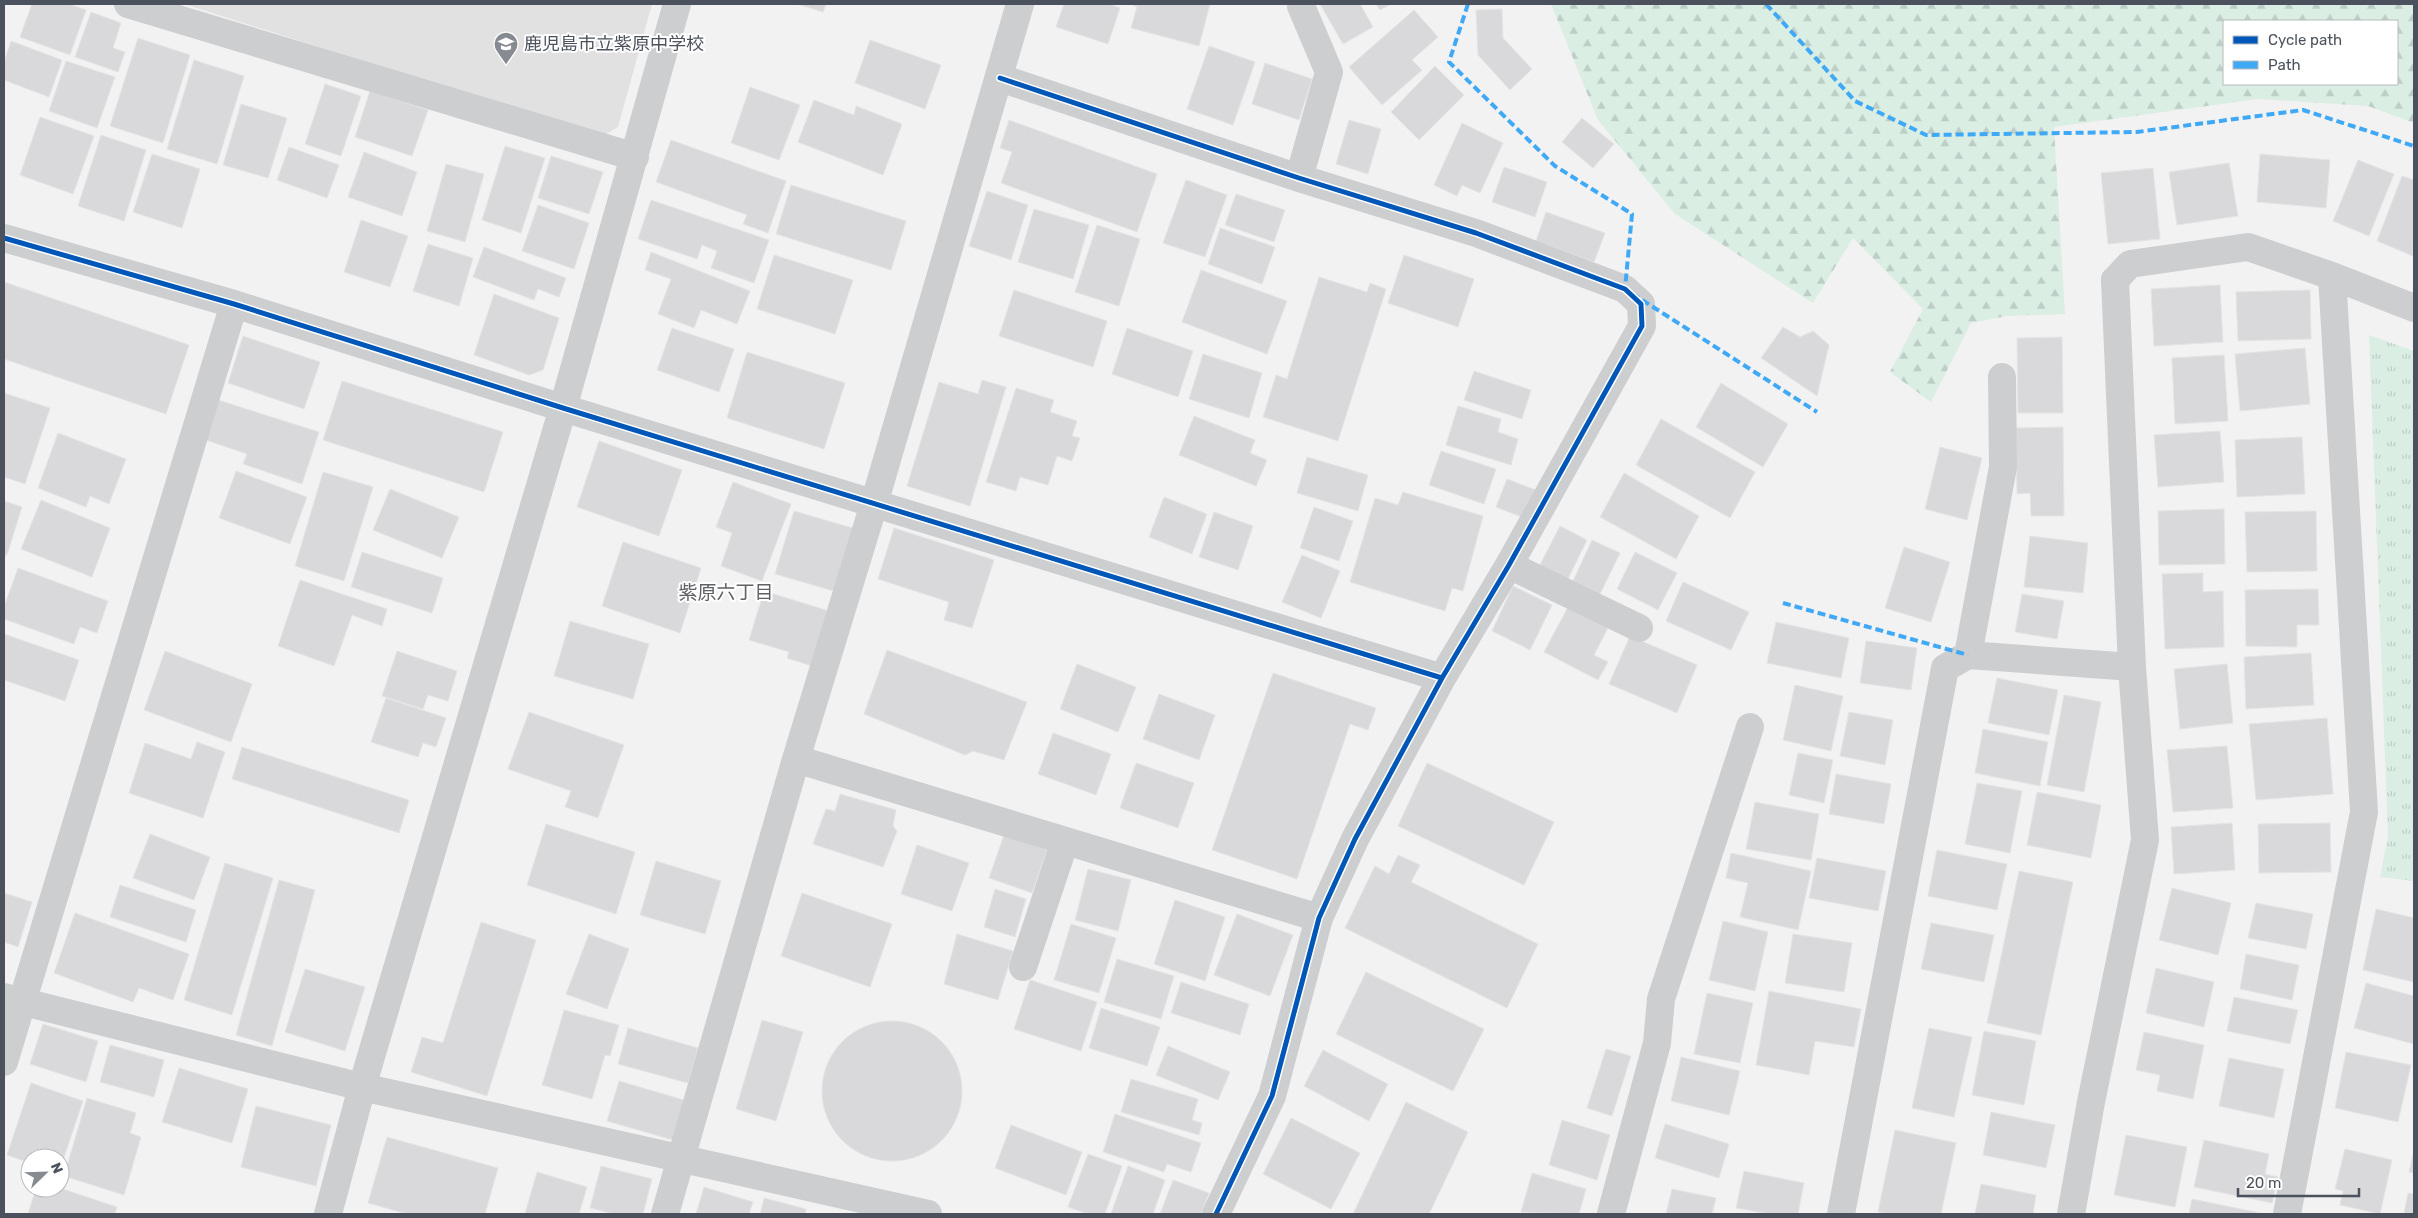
<svg xmlns="http://www.w3.org/2000/svg" width="2418" height="1218" font-family="Rubik,'Noto Sans JP',sans-serif">
<style>
.education{fill:#e1e1e2}
.grass{fill:url(#grass-tufts)}
.forest{fill:url(#forest-firs);fill-rule:evenodd}
.building{fill:#d9d9db;stroke:#e4e4e5}
.lines{fill:none;stroke-linecap:round;stroke-linejoin:round}
.minor{stroke:#cdced0;stroke-width:28}
.tertiary{stroke:#cdced0;stroke-width:28}
.quiet{stroke:#3fa9f5;stroke-width:4;stroke-dasharray:8 4;stroke-linecap:butt}
.cycleway-casing{stroke:#fff;stroke-width:8}
.cycleway{stroke:#0057b8;stroke-width:5}
.labels{text-anchor:middle;stroke-width:4;stroke-linejoin:round;paint-order:stroke}
.poi-label{font-size:18px;fill:#4c525d;stroke:#fff;text-anchor:start}
.neighbourhood-label{font-size:19px;fill:#5f6165;stroke:#fff}
</style>
<defs>
<pattern id="grass-tufts" width="24" height="20" patternUnits="userSpaceOnUse" patternTransform="scale(1.25)"><rect width="24" height="20" fill="#daeee4"/><path d="M3 7l-1-3M5 7V3M7 7l1-3M15 17l-1-3M17 17v-4M19 17l1-3" fill="none" stroke="#bdcec6"/></pattern>
<pattern id="forest-firs" width="22" height="20" patternUnits="userSpaceOnUse" patternTransform="scale(1.25)"><rect width="22" height="20" fill="#daeee4"/><path d="M5 1l3.5 6h-7zM16 11l3.5 6h-7z" fill="#bdcec6"/></pattern>
</defs>
<rect width="100%" height="100%" fill="#f3f2f2"/>
<path class="education" d="M184,4h468l-34,123 -17,10z"/>
<path class="grass" d="M2369,335l45,16v530l-34,-4 8,-41z"/>
<path class="forest" d="M1551,4h863v119l-46,-17 -110,-7 -204,28 11,187 -58,2 -36,7 -40,79 -41,-30 33,-63 -70,-71 -40,65 -138,-89 -77,-94zM2224,21h173v63h-173z"/>
<path class="building" d="M32,4h37l17,6 -16,45 -50,-18z
M797,4h29l-3,8z
M1064,4h45l11,4 -12,36 -52,-17z
M1131,4h79l-11,42 -68,-18 6,-21z
M1320,4h40l13,23 -30,17z
M1376,4h15l-11,6z
M1502,9l1,29 29,31 -22,21 -32,-35 -2,-45z
M1414,10l24,27 -26,23 10,10 -40,35 -33,-38z
M91,12l30,11 -8,25 12,4 -7,20 -43,-15z
M138,38l52,17 -27,88 -53,-17z
M870,40l71,25 -16,44 -70,-26z
M11,41l51,19 -13,37 -45,-17v-18z
M1209,46l46,16 -22,63 -46,-16z
M194,60l50,16 -27,88 -50,-15z
M66,61l49,16 -18,51 -48,-17z
M1265,63l47,16 -13,41 -47,-16z
M1435,66l29,29 -45,45 -28,-28z
M325,84l36,12 -20,60 -36,-12z
M750,87l50,18 -21,55 -48,-17z
M370,91l58,19 -16,46 -57,-19z
M814,100l40,15 2,-9 46,18 -19,51 -85,-33z
M241,104l46,14 -19,60 -45,-13z
M40,117l54,19 -21,58 -53,-19z
M1582,118l32,26 -21,24 -31,-26z
M1009,120l148,54 -20,58 -136,-49 11,-31 -12,-4z
M1349,120l32,9 -13,45 -32,-10z
M1462,123l41,20 -23,50 -18,-8 -5,11 -23,-11z
M101,135l45,15 -22,71 -46,-15z
M671,140l115,41 -18,52 -25,-9 4,-9 -91,-33z
M505,146l40,12 -24,75 -39,-13z
M289,147l50,18 -12,33 -50,-18z
M364,152l53,20 -15,44 -54,-19z
M152,154l48,15 -18,59 -49,-16z
M2260,154l70,6 -4,48 -69,-6z
M551,156l52,16 -14,42 -51,-16z
M2358,160l36,14 -25,62 -36,-15z
M2229,163l9,53 -61,9 -8,-53z
M446,164l38,10 -19,68 -38,-11z
M1504,167l43,15 -12,35 -43,-15z
M2153,168l7,71 -52,5 -7,-71z
M2402,176l12,4 -1,76 -36,-15z
M1186,180l41,15 -22,62 -42,-14z
M791,185l115,36 -15,49 -115,-36z
M987,191l41,14 -17,55 -42,-14z
M1236,194l49,16 -11,32 -49,-17z
M651,200l118,40 -15,43 -43,-15 6,-17 -15,-6 -5,14 -59,-20z
M538,205l51,18 -15,46 -52,-18z
M1034,209l55,16 -16,54 -55,-17z
M1546,212l59,21 -11,29 -58,-21z
M361,220l47,16 -18,51 -46,-15z
M1097,225l43,14 -21,67 -44,-14z
M1220,228l55,19 -13,37 -54,-20z
M428,244l45,14 -14,48 -46,-15z
M484,247l82,31 -7,19 -21,-8 -4,11 -61,-23z
M651,252l99,39 -13,33 -36,-14 -7,18 -36,-14 13,-35 -26,-9z
M774,255l79,25 -18,54 -78,-25z
M1404,255l70,24 -16,48 -70,-24z
M1201,270l86,31 -20,53 -85,-32z
M1319,277l48,15 3,-9 16,6 -48,152 -75,-24 13,-42 11,4z
M4,282l185,63 -23,69 -162,-55z
M2220,285l3,57 -69,4 -3,-57z
M1014,290l93,31 -14,46 -94,-31z
M2310,290l1,49 -73,2 -2,-49z
M494,294l65,24 -16,52 -14,5 -55,-20z
M1783,327l17,10 13,-6 16,14 -12,51 -56,-38z
M672,328l62,21 -15,43 -62,-22z
M1127,328l66,23 -15,46 -66,-23z
M243,336l77,26 -16,47 -76,-26z
M2062,337l1,76h-45l-1,-75z
M2305,348l5,56 -70,7 -5,-57z
M747,352l98,31 -21,66 -97,-31z
M1203,354l59,19 -13,45 -60,-19z
M2224,355l4,66 -53,3 -3,-66z
M1474,371l57,19 -9,29 -58,-19z
M982,380l24,7 -36,119 -63,-20 32,-104 39,12z
M342,381l161,51 -19,60 -161,-52z
M1721,383l67,41 -25,43 -67,-40z
M1016,388l38,12 -4,12 27,9 -5,15 8,2 -8,23 -15,-5 -9,29 -28,-8 -4,14 -30,-9z
M4,393l46,15 -25,76 -21,-7z
M215,399l104,33 -17,52 -59,-20 4,-10 -44,-15z
M1458,406l43,13 -3,13 20,7 -7,26 -65,-20z
M1194,416l61,24 -5,13 17,7 -11,26 -77,-31z
M1661,419l94,53 -25,46 -94,-53z
M2063,427l1,89h-33l-1,-23 -13,1 -1,-66z
M2220,431l4,51 -66,5 -4,-52z
M58,433l68,26 -17,45 -19,-8 -4,11 -48,-19z
M2302,437l3,57 -68,3 -2,-57z
M599,441l83,29 -23,66 -82,-29z
M1940,447l42,11 -15,62 -42,-11z
M1441,451l55,18 -12,35 -55,-19z
M1307,457l61,18 -10,36 -61,-18z
M236,471l71,26 -17,47 -71,-26z
M323,472l50,15 -29,94 -49,-15z
M1624,473l75,43 -23,43 -76,-42z
M1507,479l29,11 -12,28 -28,-11z
M733,482l58,22 -29,77 -41,-15 11,-33 -16,-6z
M390,489l69,28 -17,41 -69,-28z
M1403,492l80,24 -20,75 -11,-3 -7,23 -95,-29 25,-84 23,7z
M1164,497l43,17 -15,40 -43,-17z
M41,500l69,28 -18,49 -71,-28z
M4,501l18,6 -15,48h-3z
M1314,507l39,14 -14,40 -39,-13z
M2224,509l1,55 -66,1 -1,-54z
M794,511l62,18 -19,63 -62,-18z
M2316,511l1,60 -70,1 -2,-60z
M1214,512l39,14 -15,44 -39,-13z
M1560,526l27,14 -19,39 -28,-14z
M894,528l100,32 -22,68 -28,-8 5,-18 -71,-23z
M2030,536l58,7 -5,50 -59,-6z
M1592,540l28,13 -20,41 -27,-13z
M623,542l78,26 -21,65 -78,-27z
M1904,547l46,15 -19,60 -46,-14z
M362,552l81,26 -11,35 -81,-26z
M1635,552l42,21 -19,37 -41,-21z
M1302,555l38,16 -19,47 -39,-16z
M18,568l90,33 -11,32 -17,-6 -6,17 -70,-25v-12z
M2203,573v19l20,-1 1,56 -59,2 -3,-75z
M300,580l87,29 -5,17 -30,-11 -18,51 -56,-20z
M1683,582l66,30 -18,38 -65,-29z
M1513,586l39,19 -22,45 -38,-19z
M2318,589l1,36h-22v22l-51,-1 -1,-56z
M764,591l65,20 -17,55 -25,-8 2,-6 -40,-12z
M2022,594l42,7 -7,38 -42,-7z
M1568,607l40,21 -14,27 14,7 -10,18 -54,-28z
M570,621l79,23 -16,55 -79,-23z
M1776,622l73,16 -8,40 -74,-15z
M4,634l75,26 -14,41 -61,-21z
M1630,636l67,29 -20,48 -68,-29z
M1866,641l51,7 -6,42 -51,-7z
M887,650l140,52 -23,58 -31,-9 -8,4 -101,-41z
M165,651l87,33 -21,58 -87,-32z
M397,651l60,20 -9,30 -20,-6 -5,14 -41,-13z
M2311,653l3,52 -68,4 -2,-52z
M1077,664l59,23 -18,45 -58,-23z
M2227,664l6,59 -53,6 -6,-60z
M1273,673l103,35 -8,22 -18,-6 -53,155 -85,-29z
M1997,678l61,12 -9,45 -61,-12z
M1795,685l48,11 -12,55 -48,-11z
M1159,694l56,21 -16,45 -56,-21z
M2064,695l37,7 -17,90 -37,-7z
M386,698l60,20 -10,29 -13,-4 -5,14 -47,-15z
M529,712l95,33 -26,73 -33,-11 6,-16 -63,-22z
M1849,712l44,8 -8,45 -45,-9z
M2327,718l6,76 -77,6 -7,-76z
M1983,729l65,13 -8,44 -65,-13z
M1053,733l58,21 -15,41 -58,-21z
M197,742l28,10 -22,66 -74,-25 16,-50 46,16z
M2227,746l6,62 -60,4 -6,-62z
M242,747l167,53 -10,33 -167,-54z
M1798,753l35,7 -9,43 -35,-8z
M1136,763l58,20 -16,45 -58,-20z
M1427,763l127,59 -30,63 -126,-59z
M1836,774l55,10 -7,40 -55,-10z
M1977,783l45,8 -12,62 -45,-9z
M2037,792l64,13 -10,53 -64,-13z
M840,794l56,16 -3,16 4,5 -14,36 -70,-23 13,-35 9,2z
M1755,802l64,12 -8,46 -65,-11z
M2232,823l3,47 -61,4 -3,-47z
M2330,823l1,49 -72,1 -1,-49z
M546,824l89,28 -19,62 -89,-29z
M150,834l60,23 -16,43 -61,-22z
M1004,835l43,15 -15,43 -43,-15z
M917,845l52,18 -17,48 -51,-17z
M1937,850l70,14 -10,46 -69,-14z
M1731,853l80,18 -13,59 -58,-13 8,-34 -22,-5z
M1398,855l22,10 -9,17 127,62 -31,64 -162,-80 30,-62 14,8z
M1817,858l69,13 -8,40 -69,-13z
M656,861l65,20 -16,53 -65,-19z
M225,863l48,15 -41,137 -48,-15z
M1088,869l43,11 -13,51 -43,-11z
M2019,871l54,11 -32,153 -54,-12z
M279,880l36,10 -43,156 -36,-11z
M120,885l76,25 -10,32 -76,-25z
M2172,888l59,15 -13,52 -59,-15z
M995,889l31,10 -11,38 -31,-10z
M4,893l28,9 -14,45 -14,-5z
M802,893l90,31 -22,63 -89,-31z
M1175,900l50,17 -20,64 -51,-17z
M2256,903l57,11 -7,35 -58,-11z
M2376,909l38,9v64l-51,-12z
M75,913l114,41 -16,46 -34,-12 -6,14 -79,-29z
M1237,914l56,21 -23,61 -56,-21z
M1723,921l45,11 -13,59 -46,-11z
M481,922l55,18 -49,156 -76,-24 11,-35 21,6z
M1931,923l63,12 -10,47 -63,-13z
M1071,924l45,14 -17,55 -45,-13z
M589,934l40,15 -22,60 -41,-15z
M957,934l56,17 -15,49 -54,-16z
M1793,934l59,9 -8,49 -59,-9z
M2246,954l53,11 -7,35 -52,-11z
M1117,959l57,17 -13,43 -57,-17z
M2156,968l58,14 -10,45 -58,-14z
M305,969l60,18 -20,64 -60,-19z
M1366,972l118,57 -31,62 -117,-57z
M1030,980l67,22 -16,49 -67,-22z
M1181,982l68,22 -9,31 -69,-22z
M2366,983l48,13v48l-60,-16z
M1769,991l92,18 -7,38 -39,-6 -6,34 -53,-10z
M1707,993l46,10 -13,60 -46,-9z
M2234,997l64,13 -8,34 -63,-13z
M1101,1008l59,19 -13,39 -58,-18z
M564,1010l55,15 -9,31 -5,-1 -13,44 -50,-14z
M762,1020l41,12 -27,89 -40,-12z
M822 1091a70 70 0 1 1 140 0a70 70 0 1 1-140 0Z
M43,1024l55,17 -12,41 -56,-18z
M628,1028l70,20 -10,35 -70,-19z
M1929,1028l43,9 -18,80 -42,-9z
M1984,1031l52,10 -12,64 -52,-10z
M2144,1032l60,13 -11,54 -36,-8 3,-16 -24,-5z
M110,1045l54,15 -10,37 -54,-15z
M1168,1046l62,26 -12,28 -62,-25z
M1606,1049l25,7 -19,60 -25,-8z
M1323,1050l65,34 -19,37 -65,-35z
M2346,1052l65,13 -13,57 -63,-14z
M1681,1057l59,14 -11,44 -58,-14z
M2229,1058l55,11 -10,49 -55,-12z
M179,1068l69,21 -16,54 -70,-21z
M1131,1079l67,20 -6,21 10,3 -3,12 -78,-23z
M619,1081l65,19 -11,40 -66,-19z
M31,1083l52,18 -23,68v-11h-30v5l-23,-8z
M87,1098l49,15 -6,20 11,4 -17,58 -60,-19z
M1406,1102l62,30 -39,82h-76z
M256,1106l75,19 -15,61 -75,-19z
M1991,1112l64,13 -9,43 -63,-13z
M1115,1114l86,29 -10,29 -24,-8 -3,8 -61,-20z
M1291,1118l69,35 -29,56 -68,-35z
M1562,1120l48,15 -13,45 -48,-15z
M1665,1124l64,20 -10,34 -64,-20z
M1011,1125l71,27 -16,43 -71,-27z
M1895,1130l61,13 -15,71h-51l-12,-2z
M2126,1135l61,12 -12,60 -61,-12z
M387,1137l111,31 -13,46h-78l-39,-11z
M2204,1140l65,14 -4,20 13,3 -6,26 -78,-16z
M2345,1149l47,11 -12,54 -40,-9 3,-14 -8,-2z
M2414,1150v23l-5,-1z
M1088,1154l34,12 -17,48h-17l-20,-7z
M601,1166l51,13 -9,35h-29l-24,-6z
M1128,1166l37,14 -12,34h-42z
M1744,1171l60,12 -6,31h-28l-34,-6z
M537,1172l50,15 -8,27h-54z
M1532,1173l54,16 -7,25 -58,-2z
M1173,1180l36,13 -8,21h-41z
M1981,1184l55,11 -3,19h-58z
M704,1187l49,15 -4,12h-53z
M36,1188h24l57,19 -2,7h-87z
M1672,1189l44,9 -4,16h-46z
M2408,1193l6,1v20h-10z
M764,1198l42,11 -1,5h-45z
M2192,1199l68,14v1h-71z"/>
<g class="lines">
<path class="minor" d="M128,4l507,153
M1000,78l299,100 177,55 149,56 16,15 1,22 -133,239 -67,113 -87,161 -36,79 -47,178 -56,118
M1299,178l30,-106 -28,-66
M4,238l230,66 329,104 879,270
M2115,280l15,-16 118,-17 84,29 82,32
M1509,565l130,63
M1968,655l35,-188 -1,-90
M796,759l523,159
M1023,967l42,-126
M4,997l358,90 566,127
M4,1062l230,-758
M328,1214l34,-127 201,-679 114,-404
M665,1214l131,-455 78,-255 146,-500
M1611,1214l46,-171 4,-44 89,-272
M1841,1214l104,-546 23,-13 164,12
M2287,1214l77,-402 -32,-536"/>
<path class="tertiary" d="M2071,1214l20,-112 54,-262 -13,-173 -17,-387"/>
<path class="quiet" d="M1468,4l-19,58 106,104 77,48 -7,75 192,123
M1766,4l89,97 71,34 211,-3 166,-22 111,36
M1783,603l185,52"/>
<defs>
<path id="cycleway" d="M1000,78l299,100 177,55 149,56 16,15 1,22 -133,239 -67,113 -87,161 -36,79 -47,178 -56,118
M4,238l230,66 329,104 879,270"/>
</defs>
<use href="#cycleway" class="cycleway-casing"/>
<use href="#cycleway" class="cycleway"/>
</g>
<defs>
<symbol id="school-pin" viewBox="-11 -11 22 30"><path d="M0 17L-7.5 6A9.5 9.5 0 1 1 7.5 6Z" fill="#868a91" stroke="#fff"/><path d="M0-5L7-2L0 1L-7-2ZM-4 1L0 2.5L4 1V4Q0 6-4 4Z" fill="#fff"/></symbol>
</defs>
<g fill-rule="evenodd">
<use href="#school-pin" x="492" y="30" width="28" height="38"/>
</g>
<g class="labels">
<g class="poi-label">
<text x="524" y="50">鹿児島市立紫原中学校</text>
</g>
<g class="neighbourhood-label">
<text x="726" y="599">紫原六丁目</text>
</g>
</g>
<rect width="2418" height="1218" fill="none" stroke="#4c525d" stroke-width="10"/>
<rect x="2223" y="20" width="175" height="65" fill="#ffffff" stroke="#b7babe"/>
<rect x="2233" y="36" width="25" height="8" fill="#0057b8" stroke="#b7babe"/>
<text x="2268" y="45" font-size="15" fill="#4c525d">Cycle path</text>
<rect x="2233" y="61" width="25" height="8" fill="#3fa9f5" stroke="#b7babe"/>
<text x="2268" y="70" font-size="15" fill="#4c525d">Path</text>
<g transform="translate(45 1173) rotate(67)"><circle r="24" fill="#ffffff" stroke="#b7babe"/>
<path d="M0-4L9 19L0 12L-9 19Z" fill="#868a91"/>
<text y="-8" font-size="14" font-weight="bold" text-anchor="middle" fill="#4c525d">N</text>
</g>
<path d="M2238 1188v8h121v-8" fill="none" stroke="#4c525d" stroke-width="2.5"/>
<text x="2246" y="1188" font-size="15" fill="#4c525d" stroke="#ffffff" stroke-width="4" paint-order="stroke">20 m</text>
</svg>
